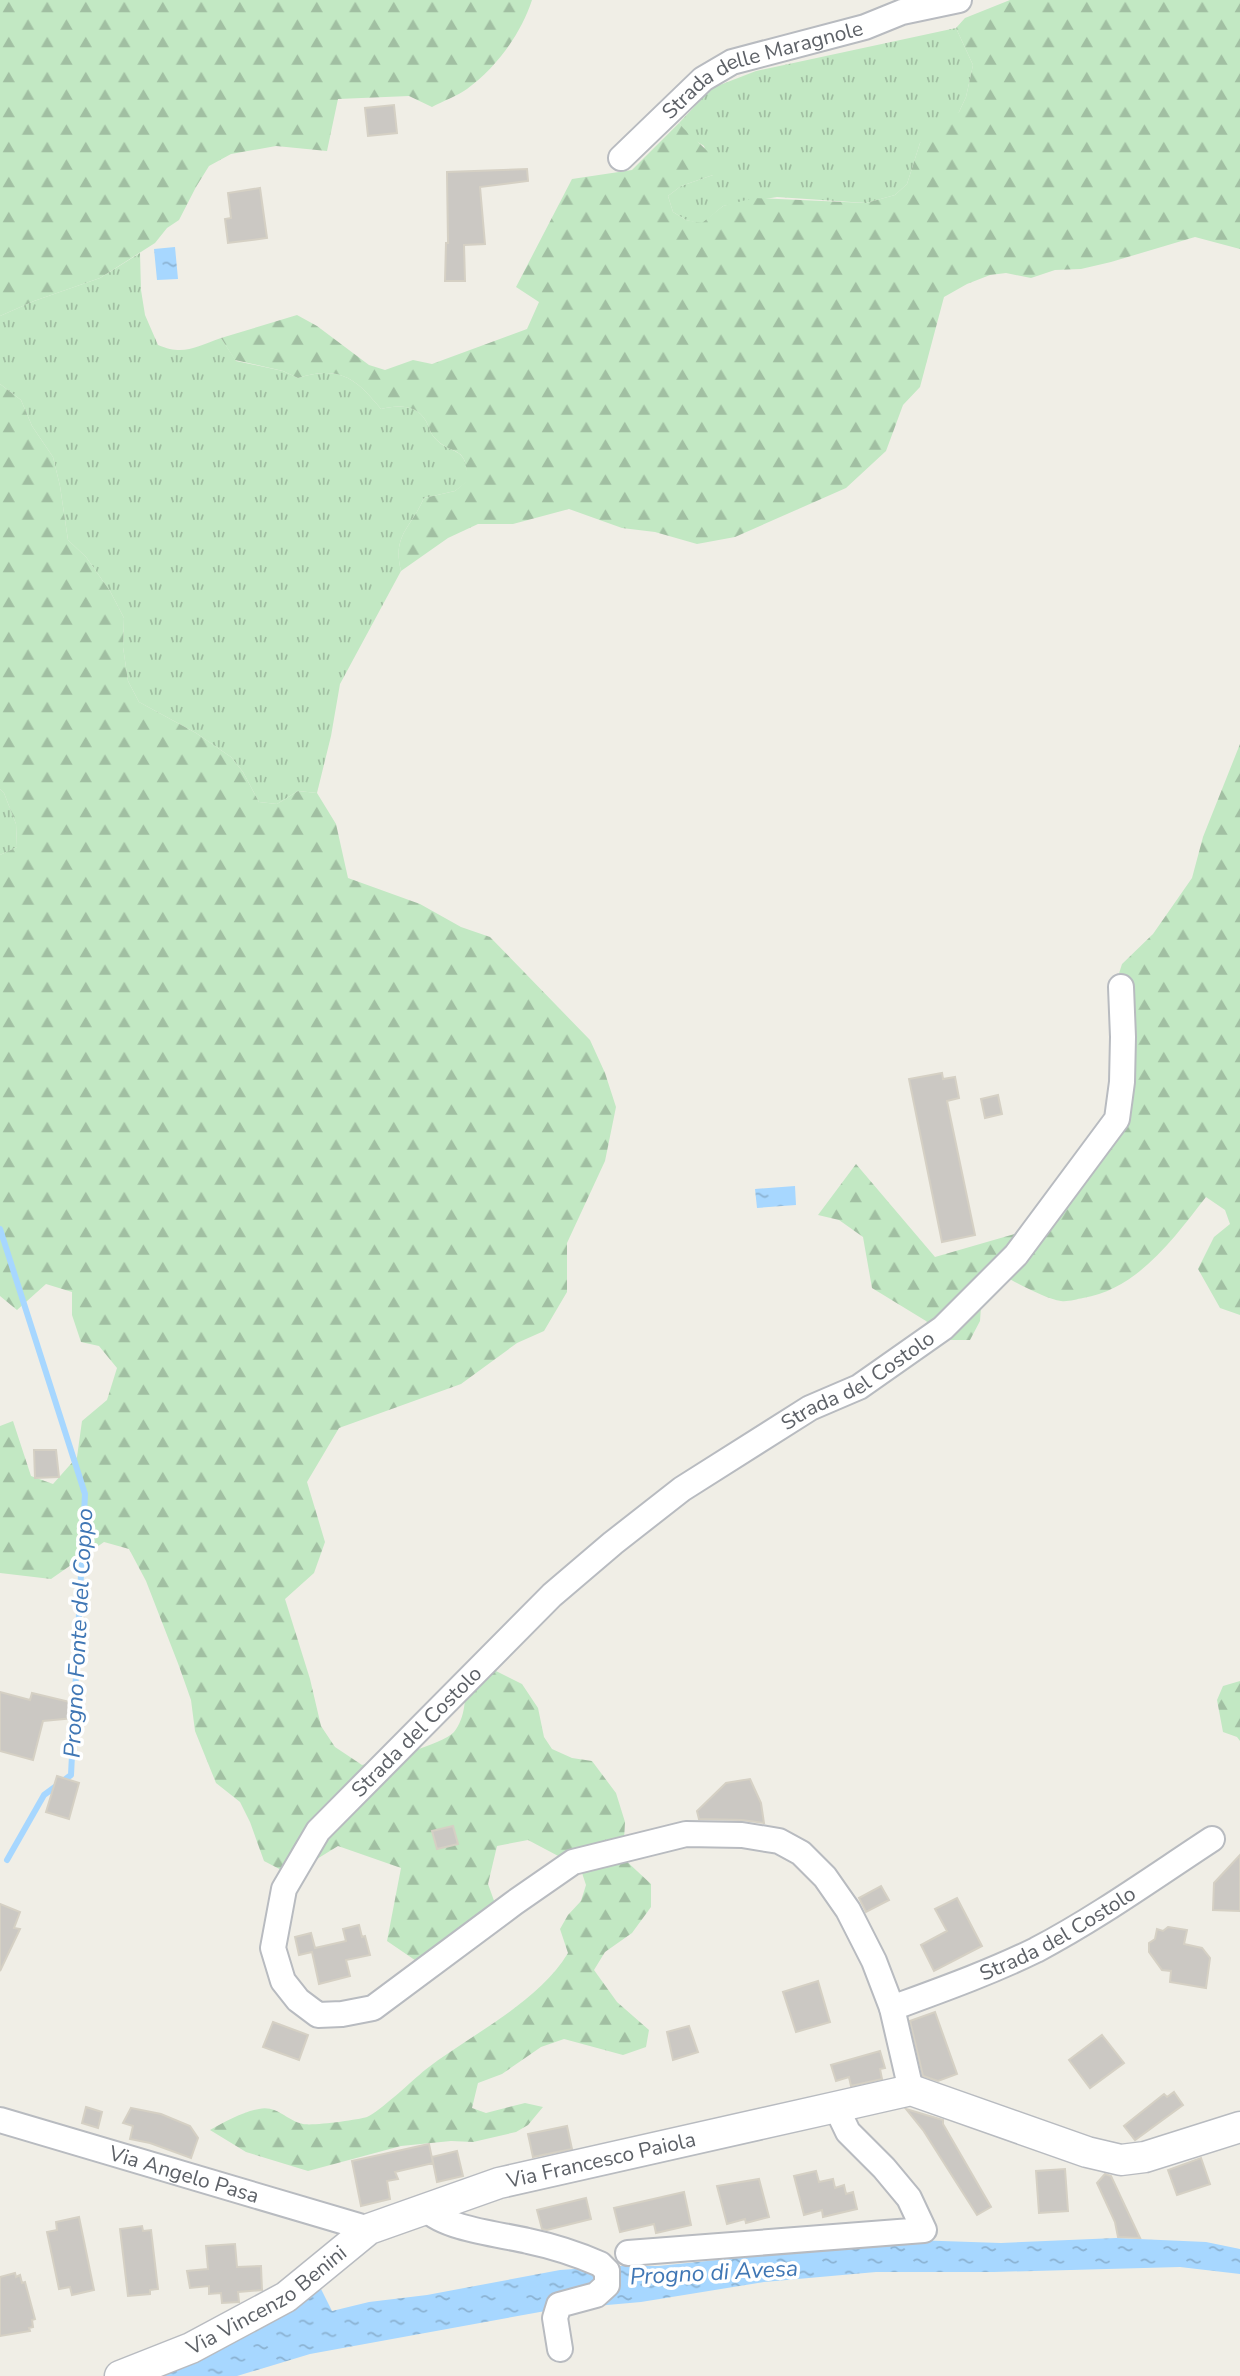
<svg xmlns="http://www.w3.org/2000/svg" width="1240" height="2376" font-family="'Nunito Sans',sans-serif">
<style>
.grass{fill:url(#grass-tufts)}
.forest{fill:url(#forest-firs)}
.water{fill:url(#water-ripples)}
.lines{fill:none;stroke-linecap:round;stroke-linejoin:round}
.stream{stroke:#a7d7ff;stroke-width:6}
.building{fill:#cbc8c3;stroke:#d5d0c4;stroke-width:2}
.minor-casing{stroke:#b8bbc0;stroke-width:28}
.tertiary-casing{stroke:#b8bbc0;stroke-width:33}
.minor{stroke:#fff;stroke-width:24}
.tertiary{stroke:#fff;stroke-width:30}
.labels{text-anchor:middle;stroke-width:7;stroke-linejoin:round;paint-order:stroke}
.street-label{font-size:21px;fill:#5d6167;stroke:#fff}
.water-label{font-size:23px;font-style:italic;fill:#4077b5;stroke:#fff}
</style>
<defs>
<pattern id="grass-tufts" width="24" height="20" patternUnits="userSpaceOnUse" patternTransform="scale(1.75)"><rect width="24" height="20" fill="#c2e8c3"/><path d="M3 7l-1-3M5 7V3M7 7l1-3M15 17l-1-3M17 17v-4M19 17l1-3" fill="none" stroke="#a1bfa2"/></pattern>
<pattern id="forest-firs" width="22" height="20" patternUnits="userSpaceOnUse" patternTransform="scale(1.75)"><rect width="22" height="20" fill="#c2e8c3"/><path d="M5 1l3.5 6h-7zM16 11l3.5 6h-7z" fill="#a1bfa2"/></pattern>
<pattern id="water-ripples" width="26" height="14" patternUnits="userSpaceOnUse" patternTransform="scale(1.75)"><rect width="26" height="14" fill="#a7d7ff"/><path d="M2 4q2-2 4 0t4 0M15 11q2-2 4 0t4 0" fill="none" stroke="#8bb2d2"/></pattern>
</defs>
<rect width="100%" height="100%" fill="#f0eee6"/>
<path class="grass" d="M956,28l17,37 -7,32 -7,15 -39,31 -13,41 -12,11 -29,8 -89,-6 -54,9 -21,18 -16,-4 -13,-8 -5,-16 13,-10 32,-11 -9,-29 -13,-8 -12,-15 33,-35 44,-17z
M140,253l1,37 4,25 13,30c26,11 37,2 63,-7l15,23 47,10 15,7c41,-13 58,0 83,31 17,-4 35,-5 45,12 3,5 4,11 7,15 18,22 34,6 35,45l-13,10 -31,7c-13,30 -32,37 -23,73l-61,113 -9,52 -14,57 -19,-2 -21,13 -18,-2 -16,-30 -12,-15 -35,-24 -57,-31 -11,-21 -5,-34 1,-29 -14,-27 -24,-34 -18,-17 -8,-54 -7,-29 -21,-31 -11,-26 -21,-16v-68l34,-15 66,-23z
M0,789l4,4 12,31 1,23 -17,8z"/>
<path class="forest" d="M0,0h532c-11,34 -36,68 -65,89 -10,7 -24,12 -35,18l-23,-11 -71,3 -11,52 -51,-5 -45,8 -22,12 -13,21 -17,33 -12,8 -12,15 -55,35 -66,23 -34,15z
M1010,0h230v249l-45,-12 -84,25 -30,7 -26,1 -24,8 -25,-5 -16,2 -23,9 -23,13 -24,90 -17,18 -17,46 -40,37 -111,49 -38,7 -42,-12 -33,-4 -53,-19 -56,15h-35l-30,14 -47,33c-9,-36 10,-43 23,-73l31,-7 12,-10c1,-39 -16,-23 -34,-45 -3,-4 -4,-10 -7,-15 -10,-17 -28,-16 -45,-12 -25,-31 -42,-44 -83,-31l-15,-7 -48,-11 -14,-22 76,-23 20,11 52,39 16,5 28,-10 19,4 95,-35 12,-27 -23,-15 56,-108 60,-9 47,-47c11,14 25,22 35,36l-1,16 -32,11 -13,10 5,16 13,8 16,3 21,-17 31,-8 112,5 29,-8 12,-11 13,-41 11,-20 28,-11 7,-15 7,-32 -17,-37 9,-10z
M0,384l21,16 11,26 21,31 7,29 8,54 18,17 24,34 14,27 -1,29 5,34 11,21 57,31 35,24 12,15 16,30 18,2 21,-13 19,2 19,31 12,54 72,26 41,23 29,10 100,103 15,33 11,34 -11,54 -38,82v49l-23,39 -27,12 -56,41 -122,44 -32,54 18,60 -11,31 -29,26 25,80 11,47 14,21 27,18c18,-4 80,-20 92,-33 12,-15 11,-34 12,-52l20,-14 36,18 16,24 6,29 8,12 20,9 20,3 24,32 9,29 -2,36 28,26v23l-19,26 -27,19 -11,18 23,32 32,28 -3,17 -23,8 -59,-16 -23,8 -39,27 -24,9 -6,25 14,5 39,-10 18,4 -15,18 -12,7 -43,10 -22,-1 -50,5 -93,25 -62,-19 -36,-22c15,-8 32,-18 49,-21 18,-4 28,12 44,15 10,2 54,-4 64,-7 12,-5 46,-37 58,-47 46,-36 112,-66 143,-117l-8,-24 8,-14 13,-14 5,-16 -4,-12 -20,-15 -34,-18 -31,6 -9,38 9,25 -72,58 -38,-26 14,-73 -63,-22 -47,29 -27,-14 -14,-39 -10,-20 -24,-19 -21,-52 -4,-31 -12,-34 -33,-85 -17,-32 -25,-7 -53,37 -51,-6v-147l13,-5 18,55 22,8 24,-27 5,-36 25,-21 10,-32 -18,-22 -18,-4 -9,-27v-23l-26,-8 -29,26 -17,-14v-441l17,-8 -1,-23 -12,-31 -4,-4z
M1240,744v571l-20,-7 -22,-39 16,-32 16,-13 -5,-14 -19,-13c-32,41 -68,92 -123,101 -6,1 -15,4 -22,3 -16,-2 -54,-23 -69,-32l-9,9 -3,43 -10,19h-25l-19,-19 -54,-33 -9,-51 -24,-17 -21,-5 38,-51 79,93 90,-26 83,-110 7,-135 7,-22 31,-30 39,-56 11,-41z
M1240,1681v60l-3,-4 -14,-5 -6,-32 6,-14z"/>
<path class="water" d="M175,247l3,32 -21,1 -3,-31z
M795,1186l1,19 -39,3 -2,-19z
M1116,2238l90,4 34,7v25l-60,-7 -186,5h-118l-112,10 -123,20 -90,8 -241,44 -73,22h-73l71,-34 60,-40 23,-19 14,28 37,-9 58,-7 133,-25 56,-4h42l254,-26 89,3z"/>
<g class="lines">
<path class="stream" d="M0,1229l85,265 -14,281 -27,20 -37,65"/>
</g>
<path class="building" d="M394,105l3,28 -29,3 -3,-28z
M527,169l1,12 -48,6 5,57 -21,1 1,36h-20l1,-38h2l-1,-71z
M260,188l7,50 -39,5 -3,-24 6,-1 -3,-25z
M942,1073l1,6 12,-2 4,21 -12,3 28,134 -33,7 -33,-163z
M998,1095l4,19 -17,4 -4,-19z
M34,1450h22l3,27 -24,1z
M0,1692l30,8 2,-7 42,10v15l-31,3 -10,39 -33,-9z
M57,1776l22,7 -10,36 -23,-7z
M750,1779l11,24 3,20 -22,-3 -43,-1 -2,-8 29,-28z
M453,1826l5,18 -21,5 -5,-18z
M1240,1855v56l-27,-1 1,-27z
M881,1886l8,14 -23,12 -7,-14z
M957,1898l25,48 -48,25 -13,-26 26,-14 -12,-22z
M0,1904l20,8 -6,16 6,1 -20,42z
M359,1925l3,12 3,-1 5,19 -24,5 4,16 -31,8 -7,-32 -13,3 -4,-18 16,-4 4,15 31,-7 -3,-12z
M1168,1927l19,3 -3,14 18,4 8,10 -4,30 -36,-6 1,-11 -9,-1 -13,-18v-9l6,-4 2,-10 6,2z
M818,1981l12,41 -34,10 -13,-40z
M935,2012l22,62 -19,7 -15,-5 -13,-55z
M273,2022l35,13 -9,25 -36,-13z
M689,2026l9,26 -25,8 -6,-28z
M1102,2035l22,28 -34,25 -21,-28z
M880,2051l5,17 -5,1 2,10 -31,7 -2,-9 -13,4 -5,-16z
M1174,2092l9,13 -48,35 -11,-14 40,-32 3,3z
M86,2107l16,5 -4,16 -16,-5z
M131,2108l30,6 29,12 8,12 -7,20 -41,-15 -20,-4 3,-13 -10,-3z
M906,2109l37,11v4l48,83 -14,8 -54,-85z
M567,2126l5,23 -39,8 -5,-23z
M429,2144l4,19 -38,9 3,7 -11,2 3,18 -29,7 -9,-45z
M457,2151l6,25 -26,6 -5,-25z
M1201,2158l9,26 -33,11 -9,-25z
M1065,2169l3,42 -29,2 -3,-42z
M816,2171l3,11 14,-3 2,9 9,-3 2,9 7,-2 4,17 -34,8 -1,-7 -18,5 -10,-39z
M1105,2174l6,2 29,62 -22,-1 -3,-15 -18,-39z
M759,2179l10,38 -23,6 -1,-4 -18,5 -10,-38z
M684,2192l7,33 -35,8 -2,-9 -34,8 -6,-24z
M586,2198l5,21 -44,11 -5,-1 -5,-19z
M79,2217l15,73 -22,5 -2,-8 -11,2 -12,-57 10,-2 -1,-8z
M142,2226l1,5 8,-1 7,59 -8,1v4l-22,2 -8,-67z
M235,2244l2,23 24,-1 1,24 -24,2 1,10 -17,1 -1,-10 -12,1v-8l-19,2 -3,-17 21,-2 -2,-23z
M15,2273l1,4 4,-2 2,8 3,-1 10,37 -3,1 1,7 -4,1 1,3 -30,5v-59z"/>
<g class="lines">
<defs>
<g id="minor">
<path id="s1" d="M621,158l82,-79 29,-17 133,-35 37,-15 57,-12"/>
<path id="s2" d="M892,2008c49,-18 97,-35 144,-58 61,-32 118,-73 176,-111"/>
<path id="s3" d="M911,2090l-19,-82 -18,-47 -26,-51 -23,-33 -24,-24 -22,-12 -37,-6 -56,-1 -113,28 -59,41 -141,105 -31,6 -24,1 -20,-15 -15,-19 -10,-33 11,-59 34,-58 234,-236 61,-52 69,-54 128,-81 49,-21 84,-59 73,-73 101,-136 5,-37 1,-45 -2,-50"/>
<path id="s4" d="M0,2120l369,109"/>
<path d="M426,2209c20,20 73,25 102,32 24,5 49,13 72,23l7,7v14l-11,10 -37,10 -4,13 5,31"/>
<path d="M628,2253l296,-23 -15,-32 -25,-30 -36,-36 -12,-25"/>
</g>
<g id="tertiary">
<path id="s5" d="M120,2376l71,-28 95,-51 83,-68 130,-46 337,-76 75,-17 176,62 34,8 24,-3 95,-30"/>
</g>
</defs>
<use href="#minor" class="minor-casing"/>
<use href="#tertiary" class="tertiary-casing"/>
<use href="#minor" class="minor"/>
<use href="#tertiary" class="tertiary"/>
</g>
<g class="labels">
<g class="street-label">
<text dy="7" stroke="none"><textPath href="#s1" startOffset="172">Strada delle Maragnole</textPath></text>
<text dy="7" stroke="none"><textPath href="#s3" startOffset="1722">Strada del Costolo</textPath></text>
<text dy="7" stroke="none"><textPath href="#s3" startOffset="1155">Strada del Costolo</textPath></text>
<text dy="7" stroke="none"><textPath href="#s2" startOffset="182">Strada del Costolo</textPath></text>
<text dy="7" stroke="none"><textPath href="#s5" startOffset="534">Via Francesco Paiola</textPath></text>
<text dy="7" stroke="none"><textPath href="#s4" startOffset="192">Via Angelo Pasa</textPath></text>
<text dy="7" stroke="none"><textPath href="#s5" startOffset="166">Via Vincenzo Benini</textPath></text>
</g>
<g class="water-label">
<text transform="translate(78 1633) rotate(-87)" y="8">Progno Fonte del Coppo</text>
<text transform="translate(714 2272) rotate(-3)" y="8">Progno di Avesa</text>
</g>
</g>
</svg>
